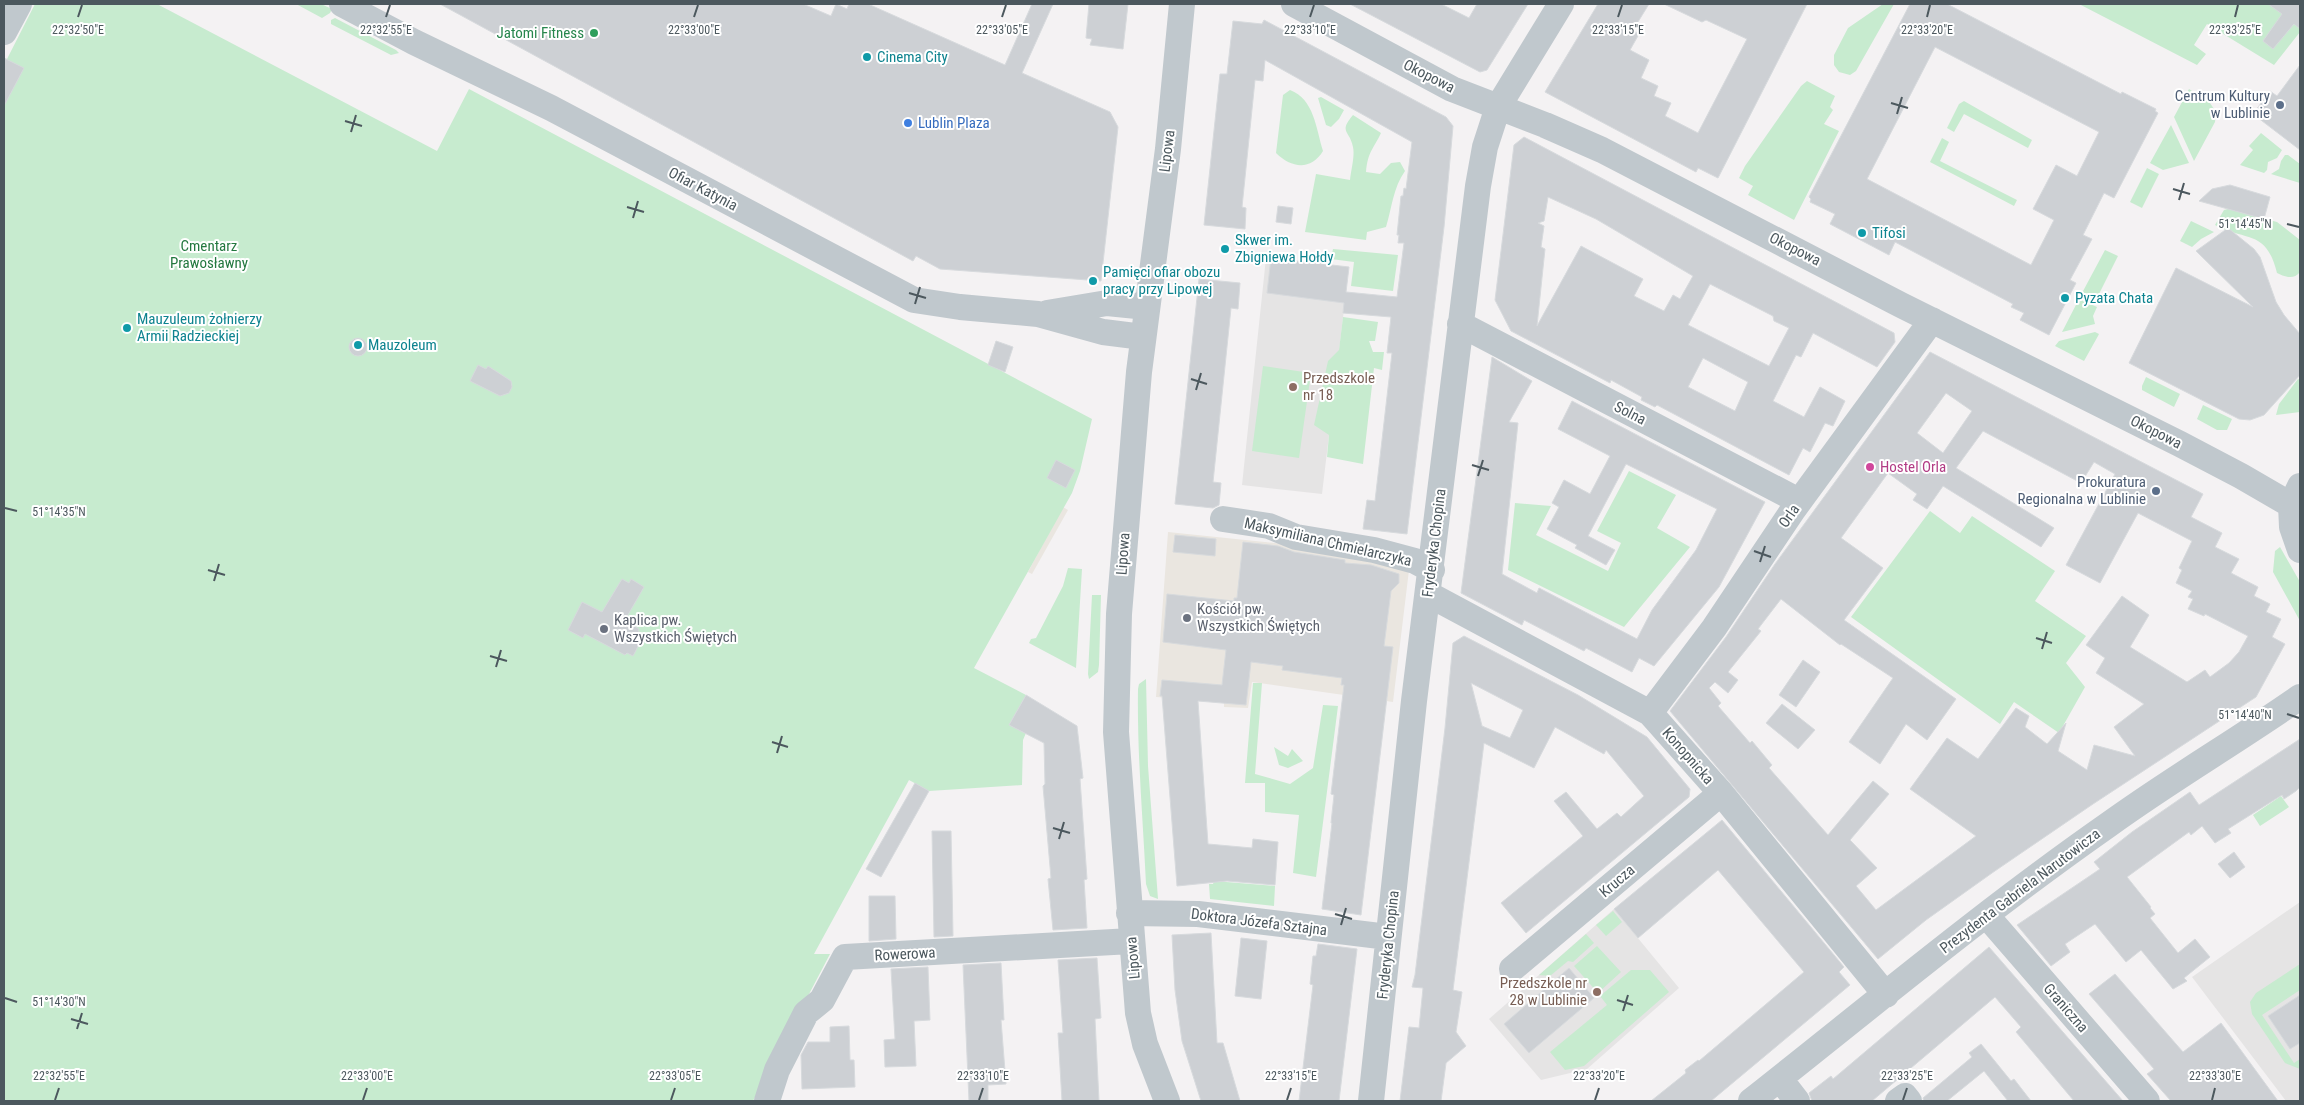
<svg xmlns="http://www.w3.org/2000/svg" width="2304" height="1105" font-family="'Roboto Condensed',sans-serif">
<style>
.commercial{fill:#eae6e0}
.education{fill:#e5e4e4}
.green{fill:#c7ebcf}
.building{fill:#cdd0d4;stroke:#d7dadd;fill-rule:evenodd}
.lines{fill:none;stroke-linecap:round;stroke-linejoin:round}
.minor{stroke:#c0c8cd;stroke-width:26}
.ticks{fill:none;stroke:#4c585e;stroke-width:2}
.leisure-dot{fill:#2e9e5b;stroke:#fff;stroke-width:2}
.culture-dot{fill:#0f9aa8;stroke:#fff;stroke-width:2}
.service-dot{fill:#5c6f8a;stroke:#fff;stroke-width:2}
.shop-dot{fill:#3f7fe0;stroke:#fff;stroke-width:2}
.education-dot{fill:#8d6e63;stroke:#fff;stroke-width:2}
.hotel-dot{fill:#d1479c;stroke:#fff;stroke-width:2}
.worship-dot{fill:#6b7280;stroke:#fff;stroke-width:2}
.labels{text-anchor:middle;stroke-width:4;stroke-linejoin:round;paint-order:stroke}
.leisure-label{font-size:15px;fill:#27864d;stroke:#fff;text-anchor:end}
.culture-label{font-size:15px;fill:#0d838f;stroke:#fff;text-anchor:start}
.street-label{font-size:15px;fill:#4c585e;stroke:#fff}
.service-label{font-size:15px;fill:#4e5e75;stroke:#fff;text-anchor:end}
.shop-label{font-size:15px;fill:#366cbe;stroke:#fff;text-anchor:start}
.park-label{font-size:15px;fill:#23783f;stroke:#fff}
.education-label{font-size:15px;fill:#785e54;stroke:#fff;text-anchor:start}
.hotel-label{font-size:15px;fill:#b23c85;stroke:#fff;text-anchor:start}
.worship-label{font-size:15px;fill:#5b616d;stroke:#fff;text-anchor:start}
.ticks-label{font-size:12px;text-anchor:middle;fill:#4c585e;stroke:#fff;stroke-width:4;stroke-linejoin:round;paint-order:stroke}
</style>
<rect width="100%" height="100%" fill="#f4f2f3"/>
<path class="commercial" d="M1063,507l5,3 -36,64 -4,-2z
M1168,532l183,19 58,19 -16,132 -141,-20 -4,26 -24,-1v-5l-68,-5z"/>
<path class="education" d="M1266,258l83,9 -27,227 -80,-9z
M2300,902v199h-14l-94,-124z
M1614,909l65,79 -92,81 -46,11 -52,-61z"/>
<path class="green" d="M35,4h122l280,147 32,-62 623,330 -12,52 -8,22 -98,175 52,27 -17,30 17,8 -3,7 -1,45 -93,6 -20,-11 -95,174h16l-77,147h-749v-996l3,-45 -3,5v-7l3,1z
M296,4h25l11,5 -2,4 -8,5z
M1883,4h11l-38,67 -6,4 -11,-3 -5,-7v-10l14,-27z
M2079,4h221v28l-26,33 -67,-41 -13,21 12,9 -9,11z
M335,18l61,32 3,3 -8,2 -60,-31v-4z
M1807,81l28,15 -5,11 3,3 -9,14 15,7 -45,89 -46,-25 5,-9 -14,-8 6,-12 56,-80z
M2189,89l21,14 6,9 -1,10 -21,39 -20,-44z
M1290,90c24,9 26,38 33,61 -12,20 -32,17 -47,2l7,-58z
M1321,97l23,13 -5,9 -8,8 -5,-2 -8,-27z
M1964,101l68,39 -4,8 -64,-34 -10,18 -7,-4 12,-24z
M1353,115l28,18c-8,17 -13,18 -15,39l14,2 11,-11 9,-1 5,9c-12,17 -13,36 -19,56l-19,5 -1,8 -61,-8 11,-58 34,6c1,-10 5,-24 3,-33 -3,-17 -15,-14 0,-32z
M2171,125l18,38 -26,7 -13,-7z
M2261,133l21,17 -5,8 -9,4 -1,8 -3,3 -24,-8 13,-15 -4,-4z
M1942,138l7,4 -9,19 77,39 -3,6 -84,-44z
M2285,155h3l12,9v19l-29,-9 8,-5 2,-8z
M2147,168l12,6 -17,34 -12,-6z
M2228,209l49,13 23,18v32c-6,8 -15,5 -23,1 -11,-44 -30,-31 -62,-48l9,-15z
M2191,221l23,11 -13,7 -9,8 -12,-6z
M1333,249l65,6 -5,36 -42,-5 3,-24 -23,-3z
M2105,250l13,6 -22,44 -14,-7z
M2079,299l18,8 -4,9 2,8 -33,8z
M1343,317l35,5 -3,19h-6l4,11h11l-2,18 -8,-2 -11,96 -36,-7 2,-22 -15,-10 14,-64 11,-11z
M2095,332l4,2 -1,2 -14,25 -29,-15 4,-5z
M1263,366l48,7 -12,85 -47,-7z
M2146,377l34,17 -6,13 -32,-17v-4z
M2298,379l2,1v32l-24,3 3,-11z
M2203,405l29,14 -5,11h-10l-20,-11z
M1629,471l47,24 -19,33 33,19 -66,80 -116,-57 7,-67 36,3 -15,29 72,36 13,-28 -24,-12z
M1930,511l30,22 12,-17 83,55 -20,30 51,35 -20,27 19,24 -26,46 -45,-31 -14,22 -149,-107z
M2280,547l20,35v39l-27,-49 2,-21z
M1068,568l14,1 -6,99 -47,-25 2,-4 5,-1 27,-52z
M1092,595h9l-2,70 -1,7 -9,7 -1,-5z
M1146,679l2,87 10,133 -8,-3 -4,-12c-3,-65 -9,-129 -8,-195l1,-5z
M1253,683h9l-7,91 35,10 23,-16 10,-63 15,1 -22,171 -23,-4 6,-58 -34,-3v-29h-20z
M1274,747l14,9 4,-7 11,12 -15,7 -9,-3z
M2281,796l8,11 -29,19 -7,-11z
M1214,881l61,5 -1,20 -64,-7 -1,-15h4z
M1613,911l9,11 -16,14 -10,-11z
M1586,934l8,9 -21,19 -5,-1 -18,15 -11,-1z
M1597,946l24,26 -23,21 -24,-27z
M2300,964v26l-38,25 32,48 6,-4v10l-15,-6 -33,-49 -2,-12 6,-9z
M1631,970h19l19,22 -85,74 -19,4 -15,-18 57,-47 -7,-9z"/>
<path class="building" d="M440,4h363l28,12 5,-12 11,5 2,-5h19l137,61 27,-61h21l-31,69 88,39 8,15 -17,154 -161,-12 -24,-13 -3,5z
M1089,4h39l-5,45 -33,-4 2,-6 -6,-1z
M1350,4h91l28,14 8,-14h51l-41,66 -7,2z
M1598,4h51l-16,26 6,4 -9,16 19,10 -8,18 17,8 -4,10 17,7 -6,13 33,17 49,-94 -41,-19 -4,2 -38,-18h143l-89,174 -20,-10 -2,4 -151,-80z
M1910,4h37l174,90 1,-2 34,17 -1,2 3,2 -44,85 -10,-5 -21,42 9,4 -22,41 6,3 -27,52 -29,-15 4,-7 -13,-6 2,-3 -118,-62 -6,13 -59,-31 5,-10 -25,-12 1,-3 -2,-2zM1935,47l164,85 -22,44 -21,-11 -23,44 21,11 -23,45 -164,-86z
M2268,4h32v25l-6,-5 -21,25 -10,-8 19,-27z
M1264,20l182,97 7,9 -9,101 -37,307 -44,-5 4,-29 8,1 17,-148h-5l4,-36 -48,-4 1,-10 -77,-10 4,-35 78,9 -3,25 51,5 7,-54h-6l1,-8h-2l4,-39h2l1,-8 2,1 6,-47 -147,-82 -2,21 -8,-1 -13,127 4,1 -1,21 -41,-4 16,-151h7l6,-53 29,3z
M4,58l20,10 -20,38z
M2300,65v85l-47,-36 17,-23 7,5z
M1524,137l370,196 1,9 -18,25 -64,-34 -12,24 -5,-2 -23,46 31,16 16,-30 25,14 -12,25 -8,-3 -15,29 -7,-4 -14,27 -132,-70 -2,2 -14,-7 1,-3 -31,-17 -1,3 -99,-52 -16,-31 19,-155zM1548,197l48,22 97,57 -13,23 -7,-4 -9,16 -30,-15 9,-17 -62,-33 -44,80 8,-77 -4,-2 3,-21 -6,-3 6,-2zM1710,284l63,32 1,5 15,7 -20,38 -81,-41zM1703,358l45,24 -13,29 -47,-24z
M2230,185l40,12 -6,22 -65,-18 13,-12z
M1278,206l15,2 -2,16 -15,-2z
M2228,228l26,21 6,8 16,45 8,13 16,19v41l-36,40 -14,5 -11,-1 -110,-56 47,-95 77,39 -57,-56z
M1199,279l41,4 -2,26 -7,-1 -18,174 8,1 -2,22 -6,3 -38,-4z
M349 347a9 9 0 1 1 18 0a9 9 0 1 1-18 0Z
M996,341l17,6 -8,25 -17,-7z
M1930,352l273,142 -12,23 31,16 -7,14 24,12 -8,14 27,14 -4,9 16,8 -4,8 15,7 -9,18 13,7 -29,53 -163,107 -101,69 -66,47 -48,39 -208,-248 56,-74 49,-73zM1946,393l26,18 -29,42 -26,-20zM1983,431l98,52 13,-21 21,12 -49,91 34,18 38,-70 54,28 -13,27 3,2 -6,13 16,8 -4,6 5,2 -5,10 16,7 1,-2 43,22 -9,16 -10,11 -19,14 -5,-7 -18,12 -57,-35 19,-32 -27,-19 -36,49 19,13 -9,15 48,31 -30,23 21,29 -41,-11 -7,25 -29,-19 8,-28 -19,21 -22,-17 4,-11 -13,-8 -38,51 -31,-21 -37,51 66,47 -100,74 -20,-24 21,-18 -27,-28 39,-46 -16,-13 -45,54 -59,-67 3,-3 -20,-24 -2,2 -32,-37 3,-3 -12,-15 6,-6 13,11 10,-13 -10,-8 33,-41 -3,-2 23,-30 59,46 1,-1 52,34 -44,64 31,22 26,-40 21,16 29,-41 -112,-79 39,-52 -42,-30 47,-65 29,21 -4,6 14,9 16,-23 98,61 13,-19 -98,-60z
M1492,357l40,24 -23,41 9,1 -16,151 35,19 2,-5 98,51 15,-29 44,-60 21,-41 -91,-45 -38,72 27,14 -9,15 -31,-17 2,-3 -30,-16 12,-22 -7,-4 12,-23 26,14 20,-38 -52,-27 14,-28 193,101 -46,85 -65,79 -15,-8 -7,14 -46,-24 -2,3 -60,-31 -2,5 -61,-32z
M478,365l8,4 2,-3 23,15 1,6 -3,6 -9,3 -30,-15z
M1056,460l19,10 -9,18 -19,-10z
M1175,535l41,4 -1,17 -42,-4z
M1243,542l35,4 16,6 51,8v3l26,2 28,9v9l-8,8 -7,55 9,1 -32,268 -39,-6 10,-86h-1l3,-28 -3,-1 13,-109h-3l1,-7 -60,-8 1,-4 -32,-4 -5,43 -48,-4 10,143 44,4 1,-9 25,3 -3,43 -48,-4 -50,5 -15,-190h-2l2,-16 60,5 4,-35 -63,-8 4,-48 67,7v-3h3z
M622,579l7,4 2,-4 13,8 -19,33 14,9 -1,2 6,4 -11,21 -6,-3 -2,2 -40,-21 -2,4 -15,-8 14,-28 20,10z
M1464,636l114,59 69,42 43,52 -1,8 -163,136 -25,-30 82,-67 -29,-35 12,-9 31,37 20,-16 4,4 23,-21 -38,-46 -2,4 -49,-27 -21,41 -50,-25 -31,247 9,2 -6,40 10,14 -20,17 -5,38h-41l9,-74 10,1 4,-40 -11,-1 3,-12 30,-247 8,-85zM1471,683l52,27 -13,28 -28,-12z
M1803,660l17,12 -24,35 -17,-12z
M1026,695l51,31 6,52 -3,1 7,100 -3,1 3,48 -34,2 -5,-51 3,-1 -8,-92 2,-2 -1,-41 -35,-18z
M1782,704l33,26 -17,19 -32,-26z
M2300,739v48l-4,4 -12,8 -2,-4 -54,34 3,4 -16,10 -13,-17 -11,9 -2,-3 -62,45 24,30 -1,1 5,6 -5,4 28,35 17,-14 15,18 -26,21 3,3 -14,8 -32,-39 -15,12 -31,-38 -30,20 5,8 -19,14 -34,-41 83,-56 -6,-7 38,-30 58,-40 9,13z
M915,783l14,8 -48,86 -15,-8z
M1722,820l122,147 -5,5 11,13 -139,116h-60l35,-28 -1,-3 13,-10 1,1 105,-89 -86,-102 -80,68 -24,-29z
M932,831h19l2,105 -19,1z
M2234,852l11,15 -15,11 -12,-14z
M869,896h26l1,43 -27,2z
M1211,933l6,110h6l17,58h-39l-19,-60 -7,-51 -3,-55z
M1241,938l26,3 -6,58 -26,-3z
M1318,944l39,5 -18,152h-40l14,-116 -3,-1 3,-28h3z
M1989,947l134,154h-49l-58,-69 5,-5 -26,-30 -123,104h-60l-3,-8 22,-17 2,3z
M1097,958l4,60 -6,1 4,82h-37l-4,-68h5l-5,-73z
M1001,963l3,57h-3l5,64 -18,1v16h-19l-6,-136z
M928,967l2,53 -16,1 2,45 -31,1 -1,-27 11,-1 -4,-70z
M1569,968l25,30 -65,55 -25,-29z
M2115,974l68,78 38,-29 57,78h-107l-24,-27 7,-5 -65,-75z
M2300,995v48l-10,6 -22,-33z
M849,1026l1,34h4l1,27 -53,2 -1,-34 7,-13h22v-15z
M1981,1044l30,37 3,-2 17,22h-23l-24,-30 -37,30h-23l-1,-3 49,-41 -3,-4z"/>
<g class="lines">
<path class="minor" d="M342,4l72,38 137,66 363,192 46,7 78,7 65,18 40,5
M1294,4l158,85 93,36 57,25 299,155 279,139 61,32 50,29 9,8
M4,32l15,-28
M1047,313l60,-10 40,4
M1460,324l339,177
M2300,486l-9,19 1,22 8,23
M1223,519l46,7 27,11 78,13 41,11 17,9
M1428,594l222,119 71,80 165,202
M1650,713l64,-85 79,-118 139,-190
M1129,913l69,1 190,23
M1986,915l161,186
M1512,969l209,-176
M1780,1079l17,22
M767,1101l10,-31 29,-57 16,-13 23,-43 286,-16
M1167,1101l-22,-57 -7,-31 -22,-281 3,-118 20,-242 29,-223 14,-145
M1371,1101l43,-400 64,-515 7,-39 13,-40 63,-103
M1751,1101c118,-93 234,-190 357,-276 62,-45 129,-84 192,-128
M1898,1101l7,-5 4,5"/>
</g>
<path class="ticks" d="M78,17l4,-12M386,17l4,-12M694,17l4,-12M1002,17l4,-12M1310,17l4,-12M1618,17l4,-12M1927,17l3,-12M2235,17l3,-12M1891,103l17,5M1897,114l5,-17M345,121l17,5M351,132l5,-17M2173,189l17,5M2179,200l5,-17M627,207l17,5M633,218l5,-17M2287,224l12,3M909,293l17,5M915,304l5,-17M1191,379l16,5M1196,390l5,-17M1472,465l17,5M1478,476l5,-16M5,508l12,3M1754,551l17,6M1760,562l5,-16M208,570l17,5M214,581l5,-17M2036,638l16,5M2042,649l5,-17M490,656l17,5M496,667l5,-17M2287,714l12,4M772,742l16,5M777,753l5,-17M1053,828l17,5M1059,839l5,-17M1335,914l17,5M1341,925l5,-17M5,998l12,4M1617,1000l16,5M1623,1011l5,-16M71,1019l17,5M77,1029l5,-16M55,1100l4,-12M363,1100l4,-12M671,1100l4,-12M979,1100l4,-12M1287,1100l4,-12M1595,1100l4,-12M1903,1100l4,-12M2212,1100l3,-12"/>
<circle class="leisure-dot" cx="594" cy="33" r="5"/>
<g class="culture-dot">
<circle cx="867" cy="57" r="5"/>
<circle cx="1862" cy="233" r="5"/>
<circle cx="1225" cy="249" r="5"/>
<circle cx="1093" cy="281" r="5"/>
<circle cx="2065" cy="298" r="5"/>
<circle cx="127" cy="328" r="5"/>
<circle cx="358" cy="345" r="5"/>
</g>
<g class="service-dot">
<circle cx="2280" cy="105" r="5"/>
<circle cx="2156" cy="491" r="5"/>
</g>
<circle class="shop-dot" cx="908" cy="123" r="5"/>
<g class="education-dot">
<circle cx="1293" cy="387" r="5"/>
<circle cx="1597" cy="992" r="5"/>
</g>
<circle class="hotel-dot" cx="1870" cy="467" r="5"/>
<g class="worship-dot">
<circle cx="1187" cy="618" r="5"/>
<circle cx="604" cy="629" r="5"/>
</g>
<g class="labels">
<g class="leisure-label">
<text x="584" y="38">Jatomi Fitness</text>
</g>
<g class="culture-label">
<text x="877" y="62">Cinema City</text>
<text x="1872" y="238">Tifosi</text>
<text x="1235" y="245">Skwer im.<tspan x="1235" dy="17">Zbigniewa Hołdy</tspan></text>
<text x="1103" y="277">Pamięci ofiar obozu<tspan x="1103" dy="17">pracy przy Lipowej</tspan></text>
<text x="2075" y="303">Pyzata Chata</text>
<text x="137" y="324">Mauzuleum żołnierzy<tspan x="137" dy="17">Armii Radzieckiej</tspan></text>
<text x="368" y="350">Mauzoleum</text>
</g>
<g class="street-label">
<text transform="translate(1429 76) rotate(27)" y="5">Okopowa</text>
<text transform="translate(1167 151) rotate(-83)" y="5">Lipowa</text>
<text transform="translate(703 189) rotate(28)" y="5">Ofiar Katynia</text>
<text transform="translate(1795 249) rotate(27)" y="5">Okopowa</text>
<text transform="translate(1630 413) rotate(27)" y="5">Solna</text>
<text transform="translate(2156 432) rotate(27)" y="5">Okopowa</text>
<text transform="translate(1789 516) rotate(-55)" y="5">Orla</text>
<text transform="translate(1328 542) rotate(13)" y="5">Maksymiliana Chmielarczyka</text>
<text transform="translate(1434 543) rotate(-83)" y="5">Fryderyka Chopina</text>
<text transform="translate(1123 554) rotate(-86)" y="5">Lipowa</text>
<text transform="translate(1688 756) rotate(49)" y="5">Konopnicka</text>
<text transform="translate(1617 881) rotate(-40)" y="5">Krucza</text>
<text transform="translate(2020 891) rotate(-37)" y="5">Prezydenta Gabriela Narutowicza</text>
<text transform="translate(1259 922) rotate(7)" y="5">Doktora Józefa Sztajna</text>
<text transform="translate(1388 945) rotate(-84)" y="5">Fryderyka Chopina</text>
<text transform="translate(905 954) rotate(-3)" y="5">Rowerowa</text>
<text transform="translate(1133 958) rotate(-95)" y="5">Lipowa</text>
<text transform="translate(2066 1008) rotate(49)" y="5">Graniczna</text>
</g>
<g class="service-label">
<text x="2270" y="101">Centrum Kultury<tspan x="2270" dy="17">w Lublinie</tspan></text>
<text x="2146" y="487">Prokuratura<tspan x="2146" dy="17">Regionalna w Lublinie</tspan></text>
</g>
<g class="shop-label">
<text x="918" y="128">Lublin Plaza</text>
</g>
<g class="park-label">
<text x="209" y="251">Cmentarz<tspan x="209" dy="17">Prawosławny</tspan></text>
</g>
<g class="education-label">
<text x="1303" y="383">Przedszkole<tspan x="1303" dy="17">nr 18</tspan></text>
<text x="1587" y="988" text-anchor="end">Przedszkole nr<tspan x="1587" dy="17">28 w Lublinie</tspan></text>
</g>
<g class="hotel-label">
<text x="1880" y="472">Hostel Orla</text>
</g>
<g class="worship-label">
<text x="1197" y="614">Kościół pw.<tspan x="1197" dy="17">Wszystkich Świętych</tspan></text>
<text x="614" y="625">Kaplica pw.<tspan x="614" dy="17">Wszystkich Świętych</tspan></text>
</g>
</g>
<g class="ticks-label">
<text x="78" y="34">22°32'50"E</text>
<text x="386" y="34">22°32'55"E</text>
<text x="694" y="34">22°33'00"E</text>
<text x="1002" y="34">22°33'05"E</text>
<text x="1310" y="34">22°33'10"E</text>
<text x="1618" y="34">22°33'15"E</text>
<text x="1927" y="34">22°33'20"E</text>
<text x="2235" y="34">22°33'25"E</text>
<text x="2245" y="228">51°14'45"N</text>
<text x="59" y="516">51°14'35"N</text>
<text x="2245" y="719">51°14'40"N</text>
<text x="59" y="1006">51°14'30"N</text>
<text x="59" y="1080">22°32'55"E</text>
<text x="367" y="1080">22°33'00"E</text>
<text x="675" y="1080">22°33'05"E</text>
<text x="983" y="1080">22°33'10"E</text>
<text x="1291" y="1080">22°33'15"E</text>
<text x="1599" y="1080">22°33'20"E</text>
<text x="1907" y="1080">22°33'25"E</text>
<text x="2215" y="1080">22°33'30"E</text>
</g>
<rect width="2304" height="1105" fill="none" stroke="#4c585e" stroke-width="10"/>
</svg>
